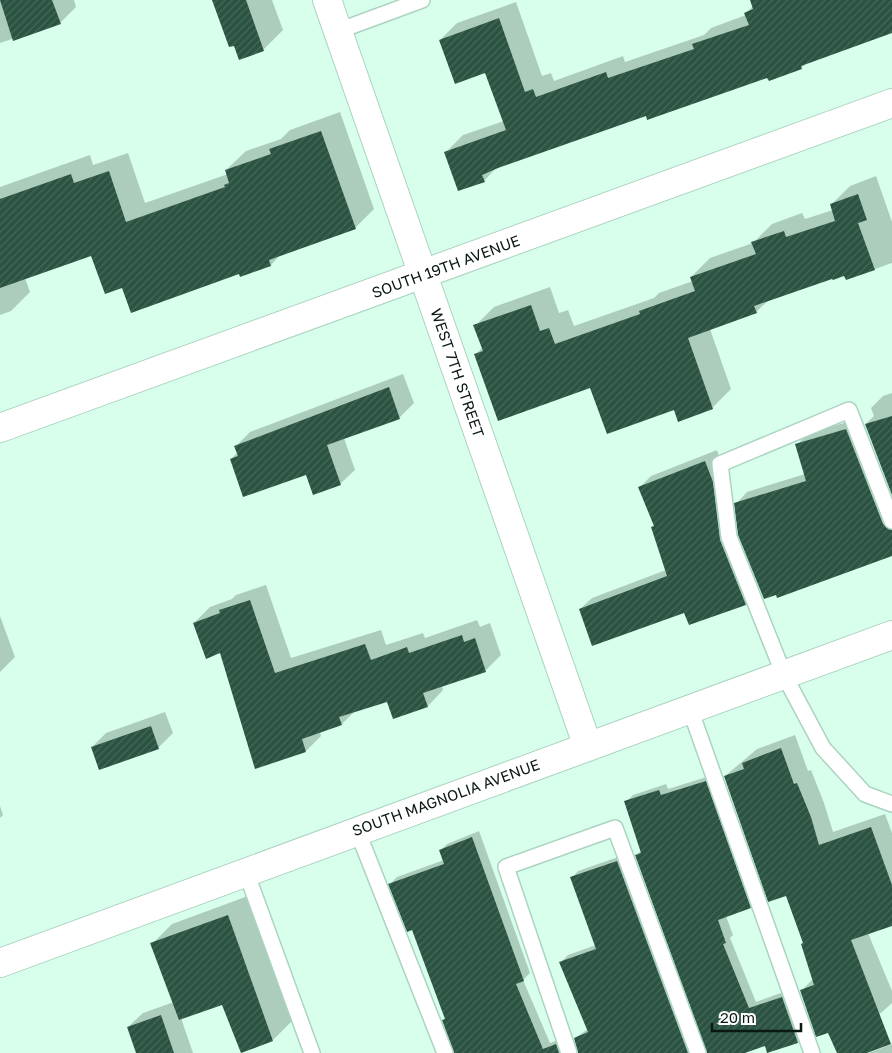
<svg xmlns="http://www.w3.org/2000/svg" width="892" height="1053" font-family="'Golos Text',sans-serif">
<style>
.shadow{fill:#0003}
.building{fill:url(#building-hatch)}
.lines{fill:none;stroke-linecap:round;stroke-linejoin:round}
.service-casing{stroke:#acd3c1;stroke-width:18}
.minor-casing{stroke:#acd3c1;stroke-width:30}
.service{stroke:#fff;stroke-width:15}
.minor{stroke:#fff;stroke-width:28}
.labels{text-anchor:middle;stroke-width:5;stroke-linejoin:round;paint-order:stroke}
.street-label{font-size:15px;fill:#0a1912;stroke:#fff}
</style>
<defs>
<pattern id="building-hatch" width="6" height="6" patternUnits="userSpaceOnUse" patternTransform="scale(1.25)"><rect width="6" height="6" fill="#2b5342"/><path d="M-1 1l2-2M0 6l6-6M5 7l2-2" fill="none" stroke="#47685a"/></pattern>
</defs>
<rect width="100%" height="100%" fill="#d8ffec"/>
<path class="shadow" d="M0,0h74l2,7 -16,16 -60,20z
M213,0h59l11,30 -20,20z
M751,0h141v32l-85,31 -6,5 -33,8 -122,38 -150,54 -12,13 -38,-29 17,-17 41,-14 -18,-50 -46,-31 17,-17 59,-21 26,74 9,-3 3,8 69,-25 2,6 79,-27 7,-7 35,-13v-2l7,-7z
M340,112l34,97 -19,19 -74,26 -10,11 -30,10 -1,-2 -117,13 -31,-32 -67,24 5,14 -19,19 -11,4v-128l90,-32 3,10 35,-12 17,50 83,-29 -2,-4 20,-19 35,-12 9,-9z
M876,176l16,46v41l-45,16 -2,-4 -12,2 -64,23 -13,12 -46,17 21,60 -19,19 -37,1 -199,-55 7,-7 -8,-21 19,-19 56,-20 9,26 9,-3 6,16 80,-28 5,-5 34,-12 -2,-4 19,-19 43,-15 19,-19 30,-11 3,6 28,-9 -2,-5 19,-19z
M403,374l11,29 -15,15 -55,20 11,32 -15,14 -34,-10 -75,-15 7,-7 -3,-5 15,-15z
M892,393v99l-26,-68 8,-8 -3,-8 12,-12z
M858,419l34,87v49l-156,-51 11,-12 58,-18 -8,-29 11,-12z
M717,450l7,20 7,58 26,65 -12,11 -60,7 -105,-2 12,-11 74,-28 -11,-45 -15,-38 11,-11z
M266,585l25,73 90,-28 5,15 37,-12 2,5 52,-18 3,7 10,-4 11,32 -15,15 -44,16 1,4 -15,16 -40,-5 -33,10 -13,13 -22,7 1,5 -15,15 -51,16 -34,-115 -27,-29 16,-16 22,-8 4,-4z
M0,616l15,41 -15,15z
M165,712l8,21 -15,15 -66,-1 14,-14z
M795,735l13,36 3,-1 13,33 9,29 52,-18 7,19v92l-24,8 24,58v12l-11,10 -64,22 -16,-44 12,-12 -9,-37 -17,-48 -62,-118 32,-27z
M713,775l44,125 -7,7 -24,9 7,19 -3,3 26,64 33,-12 16,45 -7,7 -30,10 -2,-8 -24,9h-21l-85,-198 5,-4 -15,-49 7,-7 33,-11 2,5z
M0,806l3,9 -3,3z
M479,831l51,142 -7,7 27,63 13,-5 6,15h-63l-93,-125 -23,-44 7,-7 47,-17 -4,-9 7,-7z
M624,855l66,198h-111l-4,-15 13,-9 -27,-67 7,-7 28,-10 -24,-67 6,-7z
M248,896l45,124 -20,20 -50,-37 -42,15 12,35h-56l-9,-26 15,-14 31,-11 -22,-58 20,-20z
M892,1044v9h-23z"/>
<path class="building" d="M0,0h52l9,24 -48,17z
M212,0h34l18,51 -25,9 -5,-14 -5,1z
M750,0h142v33l-91,33 1,3 -33,12 -2,-3 -120,42 -1,-4 -148,52 -16,7 3,7 -27,9 -14,-39 62,-22 -21,-57 -30,11 -16,-44 60,-22 26,74 8,-3 3,8 70,-25 2,6 86,-29 -2,-5 57,-19 -5,-12 9,-4z
M321,131l35,98 -87,31 2,6 -31,11 -1,-3 -108,39 -9,-25 -17,6 -14,-38 -91,32v-89l71,-25 3,9 35,-12 17,51 99,-35 -1,-2 5,-2 -4,-13 46,-16 -2,-5z
M858,194l9,26 -9,3 17,47 -29,10 -2,-4 -11,4 -1,-1 -78,27 3,7 -69,25 25,71 -35,13 -4,-12 -67,24 -17,-46 -92,33 -24,-67 9,-3 -10,-26 58,-20 9,26 9,-3 6,16 85,-30 -1,-3 56,-20 -5,-14 66,-23 -5,-12 33,-11 2,6 49,-16 -5,-17z
M389,387l11,32 -73,26 14,40 -28,10 -7,-20 -63,22 -13,-38 8,-3 -4,-10z
M892,416v79l-27,-71z
M846,429l37,95 9,6v26l-115,42 -1,-3 -12,4 -26,-64 -4,-32 72,-22 -11,-37z
M705,461l8,21 7,58 26,65 -57,20 -5,-12 -92,33 -13,-37 88,-33 -16,-49 3,-1 -16,-39z
M250,600l25,73 90,-29 6,16 36,-13 2,6 53,-18 2,7 11,-4 11,34 -63,21 5,14 -35,12 -6,-17 -48,15 3,8 -40,14 4,13 -51,17 -35,-116 -14,6 -13,-36 27,-10 -1,-3z
M151,726l8,23 -60,21 -8,-23z
M781,748l13,36 3,-1 14,34 8,28 52,-18 21,58v41l-41,14 40,104 -24,9h-30l-9,-20 -12,4 -16,-47 14,-5 -13,-41 2,-1 -17,-47 -18,6 -44,-126 20,-7 -2,-6z
M706,781l45,127 -33,12 8,23 -3,1 26,64 33,-11 16,46 -31,10 -2,-7 -20,7h-38l-72,-198 6,-2 -17,-52 35,-11 2,5z
M472,837l52,144 -8,3 27,65 13,-5 3,9h-105l-12,-33 3,-1 -33,-89 -5,2 -19,-48 56,-20 -5,-14z
M617,861l71,192h-110l-4,-15 14,-6 -29,-70 37,-13 -26,-72z
M228,915l45,126 -32,12 -19,-48 -43,15 -29,-77z
M161,1015l13,38h-38l-9,-26z"/>
<g class="lines">
<defs>
<path id="service" d="M338,31l84,-31
M892,521l-43,-111 -129,54 9,73 55,138 39,73 42,46 27,10
M690,709l122,344
M357,830l88,223
M246,872l66,181
M569,1053l-63,-186 109,-39 83,225"/>
<path id="minor" d="M327,0l261,747
M0,428l892,-325
M0,963l892,-328"/>
</defs>
<use href="#service" class="service-casing"/>
<use href="#minor" class="minor-casing"/>
<use href="#service" class="service"/>
<use href="#minor" class="minor"/>
</g>
<g class="labels">
<g class="street-label">
<text transform="translate(446 267) rotate(-20)" y="5">SOUTH 19TH AVENUE</text>
<text transform="translate(457 373) rotate(71)" y="5">WEST 7TH STREET</text>
<text transform="translate(446 798) rotate(-20)" y="5">SOUTH MAGNOLIA AVENUE</text>
</g>
</g>
<path d="M712 1023v8h89v-8" fill="none" stroke="#0a1912" stroke-width="2.5"/>
<text x="720" y="1023" font-size="15" fill="#0a1912" stroke="#ffffff" stroke-width="4" paint-order="stroke">20 m</text>
</svg>
